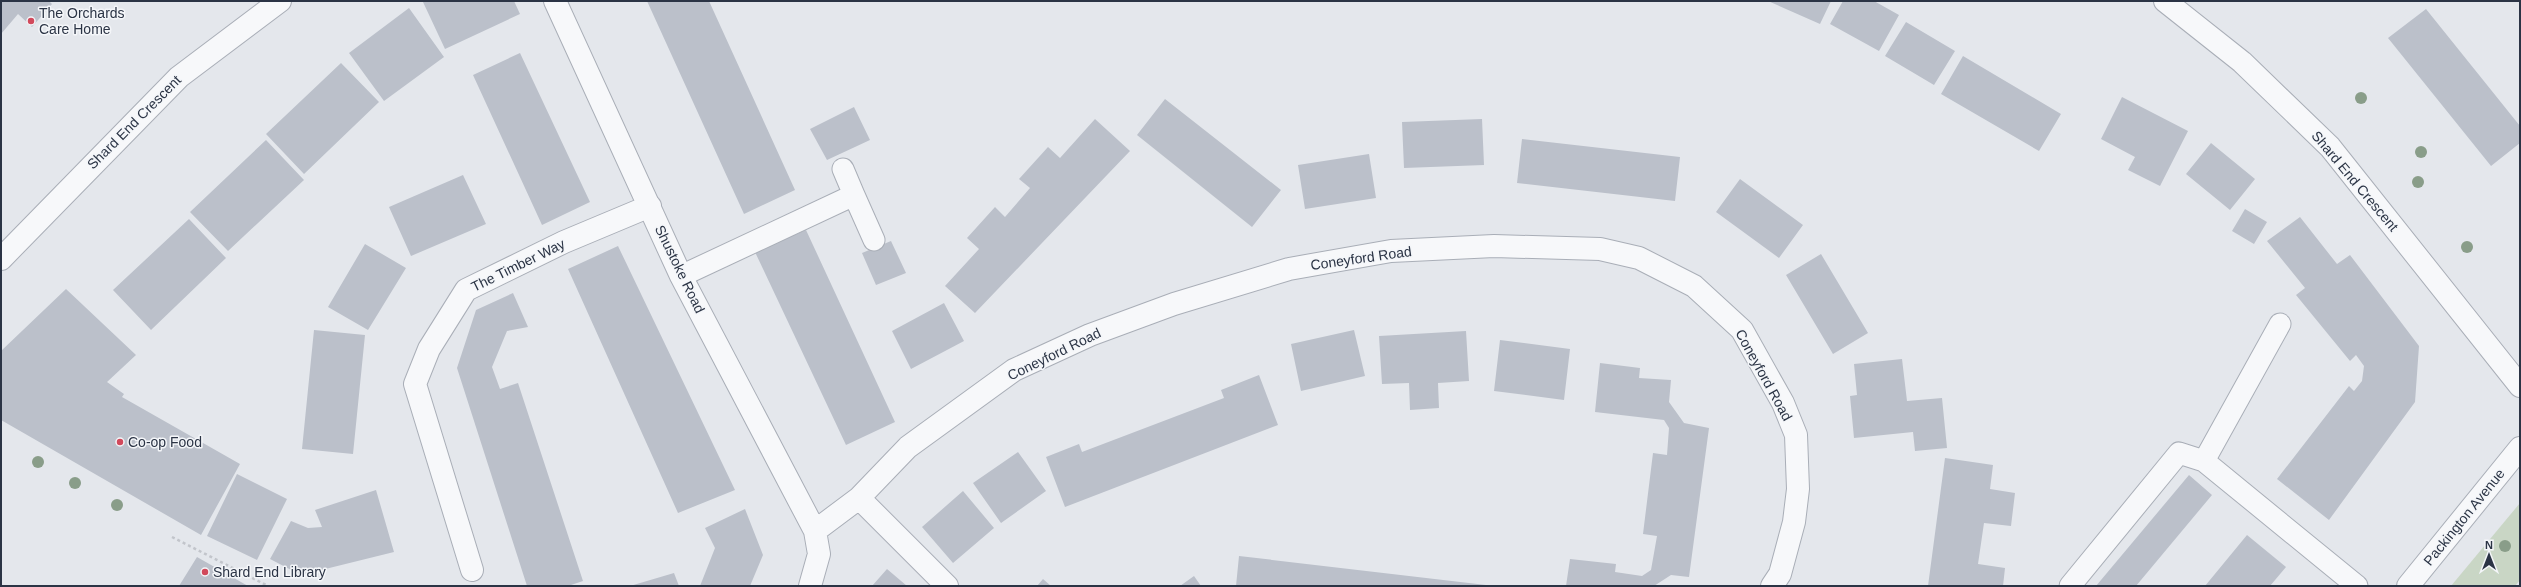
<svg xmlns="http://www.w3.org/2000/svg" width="2521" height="587" font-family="Arial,sans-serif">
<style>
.green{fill:#c9d6c5}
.building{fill:#bbc0ca}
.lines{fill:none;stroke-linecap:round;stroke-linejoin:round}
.service-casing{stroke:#a9aeb7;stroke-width:23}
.minor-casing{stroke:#a9aeb7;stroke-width:24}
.tertiary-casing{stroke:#a9aeb7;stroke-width:24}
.path{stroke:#c2c5cb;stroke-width:2.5;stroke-dasharray:3 3;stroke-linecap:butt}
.service{stroke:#f7f8fa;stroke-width:21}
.minor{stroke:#f7f8fa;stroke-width:22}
.tertiary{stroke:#f7f8fa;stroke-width:22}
.tree{fill:#899d89}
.poi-dot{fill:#d1495b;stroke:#f4f6f9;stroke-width:1.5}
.labels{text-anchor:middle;stroke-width:3;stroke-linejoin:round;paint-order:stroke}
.poi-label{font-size:14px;fill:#2b3445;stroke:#f4f6f9;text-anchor:start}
.street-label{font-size:14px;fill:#2b3445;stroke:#f4f6f9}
</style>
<rect width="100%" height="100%" fill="#e4e7ec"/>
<path class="green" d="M2520,503v77l-5,6h-64z"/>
<path class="building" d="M1,1h48l3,3 -20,23 -14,-13 -17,20z
M425,1h89l6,13 -75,35 -22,-47z
M647,1h62l86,189 -51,24z
M1768,1h63l-11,23z
M1843,1h31l25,14 -20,36 -49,-27z
M409,8l35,49 -60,44 -35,-48z
M2426,9l94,117v17l-29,23 -103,-128z
M1906,22l49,29 -21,34 -49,-29z
M520,53l70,149 -48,23 -69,-150z
M1963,56l98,58 -22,37 -98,-57z
M341,63l38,39 -75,72 -38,-40z
M2122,97l66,34 -28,55 -32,-16 7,-13 -34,-18z
M1165,99l116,91 -29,37 -115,-92z
M854,107l16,33 -43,20 -17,-31z
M1095,119l35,32 -155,162 -30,-27 34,-37 -12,-11 28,-31 10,10 25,-29 -11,-9 29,-32 12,11z
M1482,119l2,46 -80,3 -2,-46z
M1522,139l158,18 -5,44 -158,-18z
M266,140l38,40 -76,71 -38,-39z
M2211,143l44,36 -25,31 -44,-36z
M1369,154l7,44 -71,11 -7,-44z
M463,175l23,49 -75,32 -22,-49z
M1740,179l63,46 -24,33 -63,-46z
M2245,209l22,13 -13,22 -22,-13z
M2300,217l37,47 13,-9 69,91 -4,56 -86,118 -52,-41 72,-93 5,5 8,-10 2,-15 -8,-11 -6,6 -54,-66 9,-7 -38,-47z
M189,219l37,39 -75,72 -38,-40z
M806,230l89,192 -49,23 -91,-193z
M891,241l15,32 -30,12 -14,-32z
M365,244l41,24 -38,62 -40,-23z
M618,246l117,244 -57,23 -110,-244z
M1821,254l47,79 -35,21 -47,-79z
M66,289l70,66 -29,27 17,12 -2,3 118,67 -39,71 -200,-115v-69z
M513,293l15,34 -21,4 -15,36 8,22 18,-6 65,198 -15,5h-41l-70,-218 19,-58z
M944,303l20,38 -53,28 -19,-38z
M314,330l51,5 -12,119 -51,-5z
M1354,330l11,46 -64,15 -10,-47z
M1466,331l3,50 -31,2 1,25 -29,2 -1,-27 -27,1 -3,-48z
M1500,340l70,9 -6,51 -70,-9z
M1902,359l5,42 35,-3 5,50 -32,3 -2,-19 -59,6 -4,-42 7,-1 -3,-31z
M1600,363l40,5 -1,10 32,2 -2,22 15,21 25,5 -20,149 -18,-2 -17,11h-88l4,-27 46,5 -1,8 27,4 9,-6 6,-34 -14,-2 10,-81 14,2 2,-27 -5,-8 -69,-8z
M1259,375l19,50 -213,82 -19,-50 33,-13 3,8 142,-54 -3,-8z
M1018,452l28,39 -45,32 -28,-40z
M1945,458l48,7 -3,24 25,4 -4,33 -27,-3 -6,41 27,4 -2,18h-75z
M237,474l50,25 -30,61 -50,-24z
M2189,475l23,20 -76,91h-40z
M376,490l18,62 -93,23 -31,-16 21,-38 17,7 14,-1 -7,-17z
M963,491l31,37 -41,35 -31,-36z
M745,509l18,46 -13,31h-50l15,-38 -10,-20z
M2247,535l39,32 -16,19h-65z
M1239,556l247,29v1h-250z
M197,557l51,29h-69z
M887,569l20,17h-35z
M674,573l5,13h-49z
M1194,576l7,10h-21z
M1043,579l8,7h-14z"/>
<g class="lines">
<defs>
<path id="service" d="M843,169l11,26
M681,276l173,-81 20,45
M2280,324l-76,137 153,125
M2070,586l109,-133 25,8"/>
<path id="minor" d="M555,1l126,275 134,255
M2165,1l77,61 88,85 190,239
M1,259l178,-182 101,-76
M859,498l88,88
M472,570l-57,-186 14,-35 37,-59 98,-48 86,-36
M810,586l9,-32 -4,-23 44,-33 49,-51 106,-77 76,-35 84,-31 115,-35 102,-18 103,-5 106,3 39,9 55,28 48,44 41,73 13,32 2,54 -4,33 -14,52 -8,12"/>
<path id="tertiary" d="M2408,586l112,-138"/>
</defs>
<use href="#service" class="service-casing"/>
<use href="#minor" class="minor-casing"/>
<use href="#tertiary" class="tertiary-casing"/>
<path class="path" d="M172,537l96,49"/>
<use href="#service" class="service"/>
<use href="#minor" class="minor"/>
<use href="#tertiary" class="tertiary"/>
</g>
<g class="tree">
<circle cx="2361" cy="98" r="6"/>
<circle cx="2421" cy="152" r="6"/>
<circle cx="2418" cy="182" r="6"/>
<circle cx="2467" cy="247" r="6"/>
<circle cx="38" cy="462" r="6"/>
<circle cx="75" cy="483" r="6"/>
<circle cx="117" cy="505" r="6"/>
<circle cx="2505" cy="546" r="6"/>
</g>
<g class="poi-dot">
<circle cx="31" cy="21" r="4"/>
<circle cx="120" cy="442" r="4"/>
<circle cx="205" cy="572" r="4"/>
</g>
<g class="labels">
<g class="poi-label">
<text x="39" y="18">The Orchards<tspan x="39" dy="16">Care Home</tspan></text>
<text x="128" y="447">Co-op Food</text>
<text x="213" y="577">Shard End Library</text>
</g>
<g class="street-label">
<text transform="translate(134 122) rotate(-45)" y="5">Shard End Crescent</text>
<text transform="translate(2355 181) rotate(50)" y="5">Shard End Crescent</text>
<text transform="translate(1361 258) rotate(-8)" y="5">Coneyford Road</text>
<text transform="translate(518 265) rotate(-26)" y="5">The Timber Way</text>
<text transform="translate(680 269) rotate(64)" y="5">Shustoke Road</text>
<text transform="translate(1054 354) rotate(-26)" y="5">Coneyford Road</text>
<text transform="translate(1764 375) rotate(61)" y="5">Coneyford Road</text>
<text transform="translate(2464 517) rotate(-51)" y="5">Packington Avenue</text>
</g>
</g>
<rect width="2521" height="587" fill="none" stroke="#2b3445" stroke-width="4"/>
<g transform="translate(2489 555)" stroke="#f4f6f9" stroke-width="3" paint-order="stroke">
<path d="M0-3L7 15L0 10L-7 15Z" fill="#2b3445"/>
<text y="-6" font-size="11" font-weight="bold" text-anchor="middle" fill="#2b3445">N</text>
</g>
</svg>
